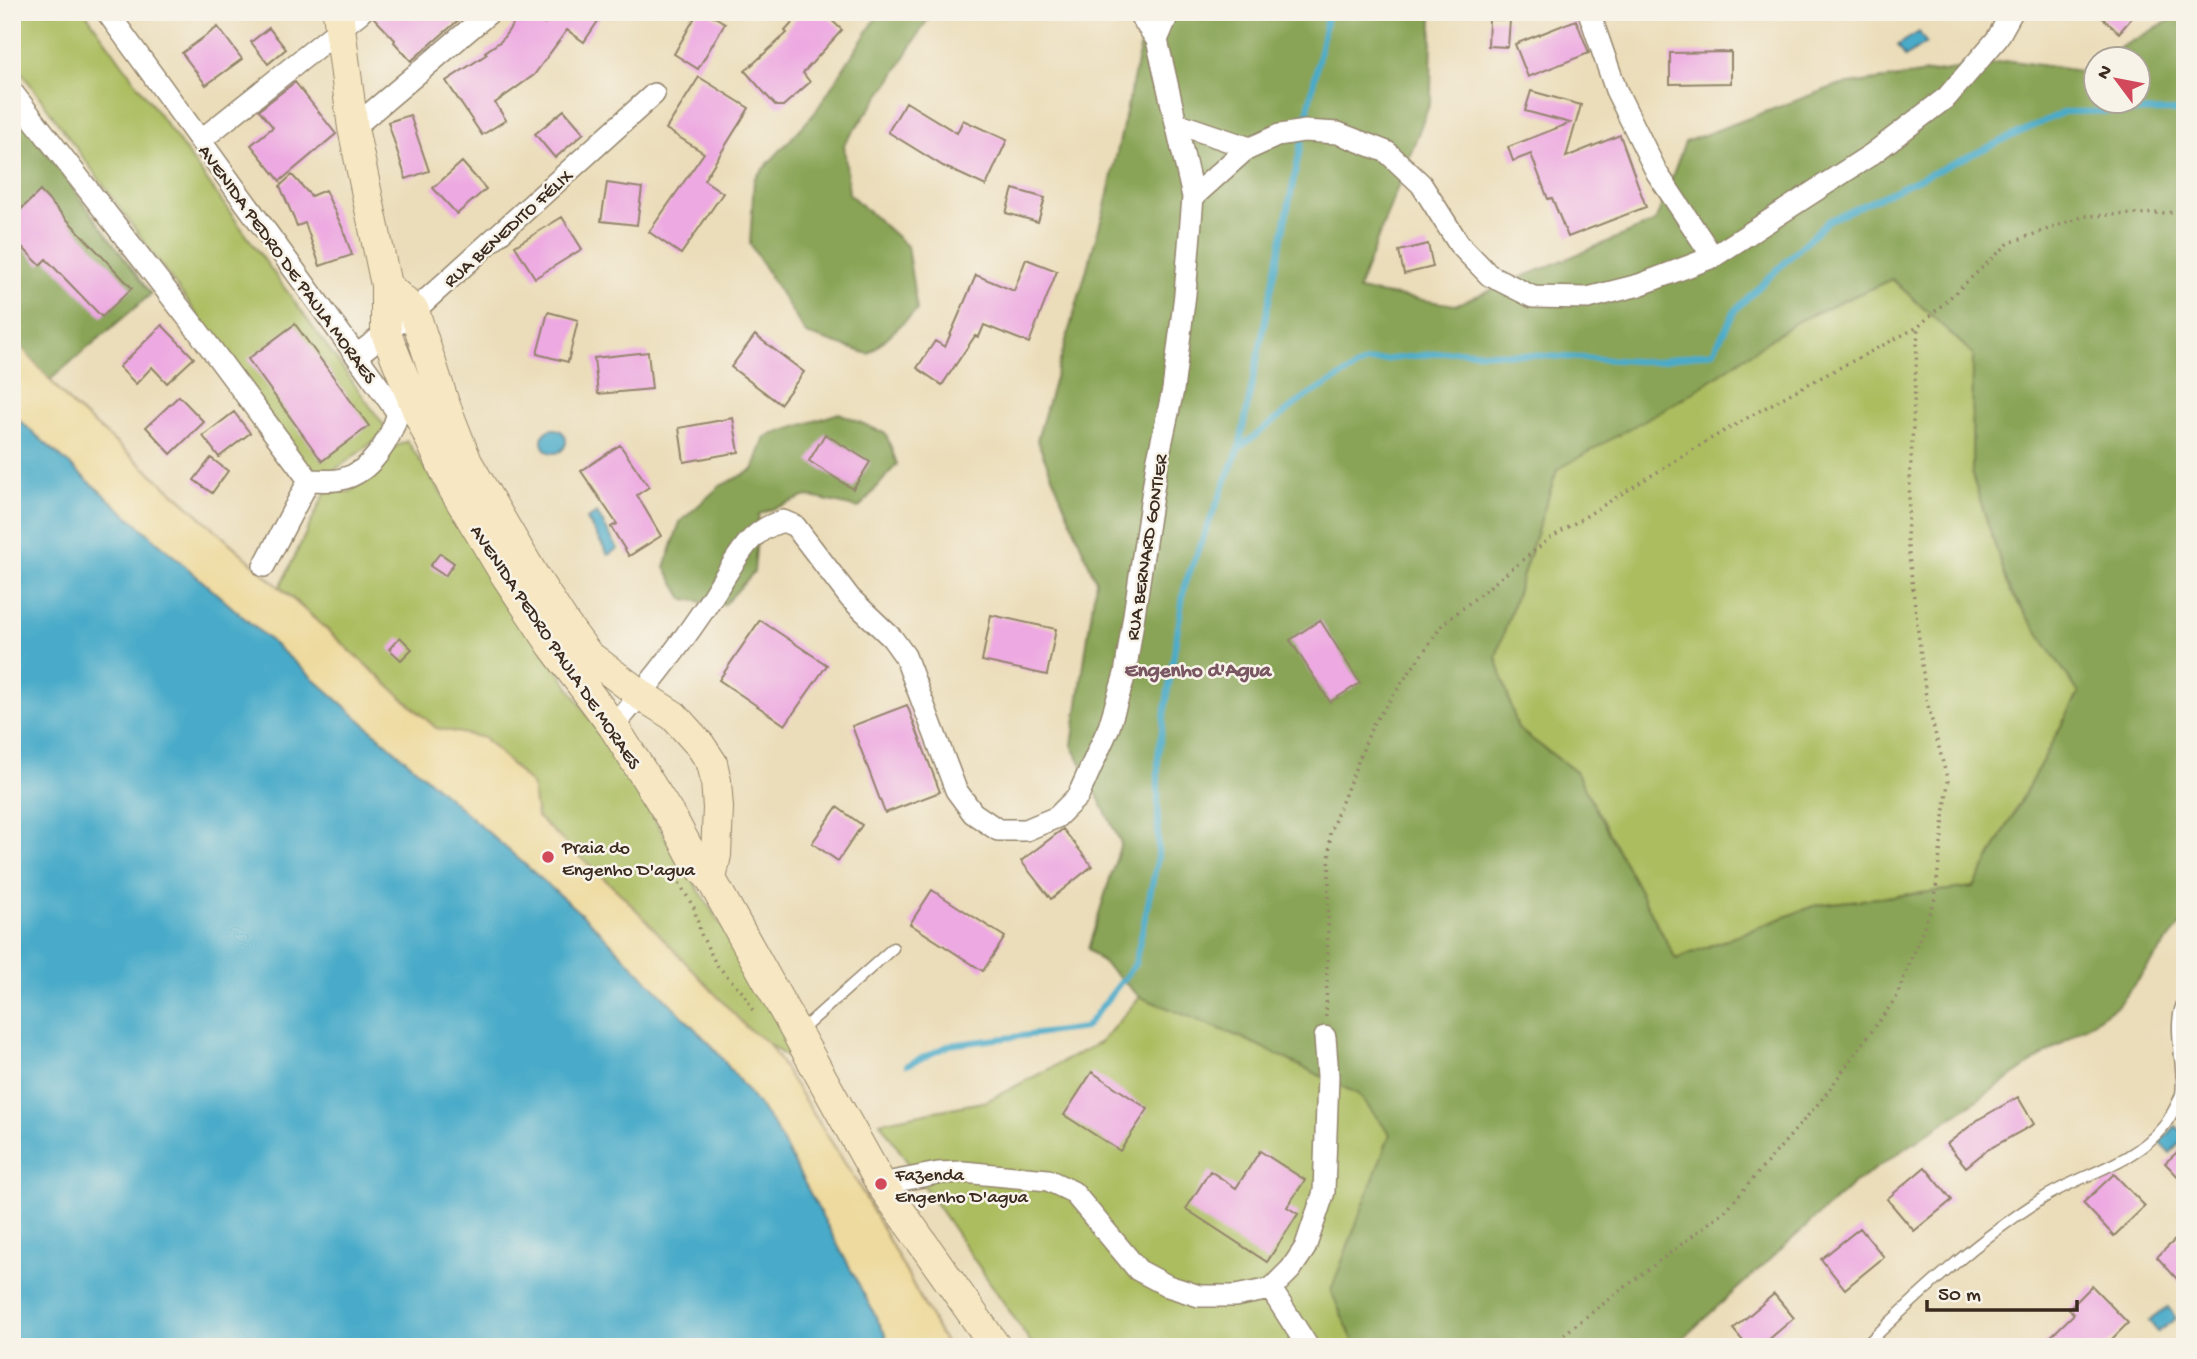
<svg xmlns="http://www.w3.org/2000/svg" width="2197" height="1359" font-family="'Gochi Hand',sans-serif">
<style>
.green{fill:#acbd60;stroke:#74743f;stroke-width:2}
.forest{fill:#89a456;stroke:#62673a;stroke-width:2;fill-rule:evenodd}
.sand{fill:#eeda9e;stroke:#94825e;stroke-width:2}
.water{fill:#4aabc9;stroke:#426a74;stroke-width:2}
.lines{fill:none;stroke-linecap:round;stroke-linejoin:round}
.stream{stroke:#4aabc9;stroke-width:6}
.building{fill:#eda9e1}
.service-casing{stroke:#93846c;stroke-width:13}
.minor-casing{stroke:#93846c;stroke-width:24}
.secondary-casing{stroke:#93846c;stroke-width:32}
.path{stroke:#93846c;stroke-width:3.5;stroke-dasharray:2 5;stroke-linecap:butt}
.service{stroke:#fff;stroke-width:10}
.minor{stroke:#fff;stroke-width:21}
.secondary{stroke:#f7e8c3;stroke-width:30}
.poi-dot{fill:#d1495b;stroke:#f7f3e8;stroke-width:2.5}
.labels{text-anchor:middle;stroke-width:5;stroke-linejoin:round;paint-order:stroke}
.street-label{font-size:19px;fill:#3b2a1e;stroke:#f7f3e8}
.poi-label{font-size:19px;fill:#3b2a1e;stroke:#f7f3e8;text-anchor:start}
.neighbourhood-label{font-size:21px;font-weight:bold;fill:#795662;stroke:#f7f3e8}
</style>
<rect width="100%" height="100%" fill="#f7f3e8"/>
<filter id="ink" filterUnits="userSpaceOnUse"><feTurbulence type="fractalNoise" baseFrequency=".0143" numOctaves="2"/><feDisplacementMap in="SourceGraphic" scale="14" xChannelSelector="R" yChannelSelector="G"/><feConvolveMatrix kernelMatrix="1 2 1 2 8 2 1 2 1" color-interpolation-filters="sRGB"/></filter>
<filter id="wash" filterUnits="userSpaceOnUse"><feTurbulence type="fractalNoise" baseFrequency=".00686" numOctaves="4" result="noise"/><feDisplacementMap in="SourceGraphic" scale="28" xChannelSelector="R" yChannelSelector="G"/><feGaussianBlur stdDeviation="1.57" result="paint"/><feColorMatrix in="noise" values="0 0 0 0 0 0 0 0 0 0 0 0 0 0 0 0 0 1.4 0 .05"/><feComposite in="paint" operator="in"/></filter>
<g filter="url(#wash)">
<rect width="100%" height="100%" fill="#ebddb9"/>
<path class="green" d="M12,12h73l303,419 -70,51 -306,-423z
M1892,279l81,75 -1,121 38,116 69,102 -105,194 -158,18 -140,54 -100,-187 -58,-43 -22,-72 61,-188 135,-76 104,-71z
M407,441l204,310 196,310 -8,5 -52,-38 -123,-131 -87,-80 -5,-32 -48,-47 -48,-10 -156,-141 46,-96 24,1 32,-26 8,-17z
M1140,997l105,42 113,55 33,40 -60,157 25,56h-322l-154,-225 107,-21 114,-59z"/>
<path class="forest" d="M880,12h52l-41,68 -47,64 5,50 58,52 10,64 -48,44 -63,-20 -56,-90 4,-65 60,-65z
M1148,12h284l-1,88 -73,190 97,15 200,-83 30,-80 150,-56 178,-25 67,10 15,-9 1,40h42v-42l-39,-1 86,-47v907l-67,86 -265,179 -180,163h-317l-25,-56 59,-157 -32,-40 -113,-55 -105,-42 -52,-48 33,-106 -49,-98 24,-164 -59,-141 68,-233zM1892,279l81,75 -1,121 38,116 69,102 -105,194 -158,18 -140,54 -100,-187 -58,-43 -22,-72 61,-187 135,-77 104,-71z
M12,106l139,188 -101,86 -38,-39z
M839,413l47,21 11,30 -38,44 -52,-12 -48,18 -5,58 -30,33 -41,-6 -18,-32 15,-45 40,-36 33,-16 12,-33z"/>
<path class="sand" d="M12,341l11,8 49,56 110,95 254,228 48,10 48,47 5,32 87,80 123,131 21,15 89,139 90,165h-55l-119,-223 -61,-78 -123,-125 -577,-507z"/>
<path class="water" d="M1919,32l7,11 -21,14 -7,-12z
M12,414l577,507 123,125 61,78 119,223h-880z
M542 441a12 12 0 1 1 24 0a12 12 0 1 1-24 0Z
M597,513l21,36 -10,6 -21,-36z
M2176,1126l9,9v3l-15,15 -10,-11z
M2168,1307l8,11 -18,14 -9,-11z"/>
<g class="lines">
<path class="stream" d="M1239,448l89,-436
M907,1065l43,-20 135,-17 50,-64 23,-107v-102l27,-172 54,-135 65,-50 62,-36 91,-11 196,11 60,-10 23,-43 92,-88 236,-109 121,-1"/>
</g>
<g id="blocks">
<path class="building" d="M374,12h94l-57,49 -17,-19 1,-2 -22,-23z
M522,12h6l16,12 4,-7 -7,-5h63l-20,30 -17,-12 -33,45 -39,28 11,17 -24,15 -36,-54 41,-27 -2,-2 16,-11z
M698,12h8l19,11 -27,46 -24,-15z
M802,12h21l19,18 -39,43 7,9 -27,24h-7l-31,-35 42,-38 -2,-2z
M2096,12h41l-18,21z
M1489,19l21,1 -2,27 -20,-1z
M1576,20l13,33 -61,24 -13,-33z
M218,27l24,32 -36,26 -24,-32z
M269,28l17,21 -18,15 -17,-22z
M1731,52v31l-61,1v-31z
M699,77l50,31 -45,72 19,13 -42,61 -32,-22 55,-79 -38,-24z
M295,82l41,52 -56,47 -29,-36 22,-18 -14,-17z
M1531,91l50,14 -15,52 54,-22 26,72 -78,30 -16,-39 -4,1 -17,-45 -18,7 -5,-14 62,-24 -45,-12z
M906,102l51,31 6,-13 44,20 -21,46 -43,-20 -55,-34z
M564,110l20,23 -29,25 -20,-24z
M410,115l19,56 -23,8 -18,-57z
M462,162l24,27 -29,25 -24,-26z
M292,175l19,21 14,-6 17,37 10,28 -32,11 -15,-43 -8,3 -17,-40z
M607,183l35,5 -5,37 -36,-4z
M1013,189l32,9 -7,24 -32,-9z
M40,191l92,97 -30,29 -56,-58 -6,6 -28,-28v-19z
M562,217l20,32 -47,29 -20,-32z
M1428,244l5,23 -29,7 -5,-23z
M1026,259l31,12 -28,72 -45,-18 -5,12 -4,-1 -33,49 -25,-17 18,-27 10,6 31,-72 38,16z
M548,312l30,8 -10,42 -31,-8z
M295,324l74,102 -47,35 -74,-102z
M162,325l32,33 -27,25 -15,-16 -16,17 -17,-17z
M755,335l49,37 -24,32 -49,-37z
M648,352l4,37 -54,5 -4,-36z
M179,396l25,26 -33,32 -25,-27z
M234,412l16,21 -31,24 -16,-21z
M733,418l6,34 -55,10 -5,-34z
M825,434l45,28 -17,27 -44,-28z
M620,445l29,42 -12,8 24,41 -32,20 -18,-29 6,-3 -36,-53z
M211,458l17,13 -16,22 -18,-13z
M440,553l14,10 -9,13 -15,-10z
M991,615l65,14 -9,46 -65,-14z
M760,620l67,45 -42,60 -66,-45z
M1320,620l40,63 -30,19 -40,-62z
M400,637l12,12 -11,11 -12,-11z
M907,705l33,87 -55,21 -33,-87z
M837,807l25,18 -24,36 -26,-18z
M1063,829l29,37 -41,33 -30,-38z
M932,890l73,47 -22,34 -73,-47z
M1092,1072l56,37 -28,42 -56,-36z
M2018,1097l16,27 -47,26 -21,17 -19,-23 32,-25z
M2185,1145v39l-20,-21z
M1260,1151l45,29 -18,27 11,7 -31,48 -81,-53 24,-38 26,17z
M1925,1167l27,33 -38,31 -27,-32z
M2114,1174l31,32 -31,30 -31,-33z
M1860,1228l24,29 -39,32 -24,-30z
M2177,1238l8,9v41l-28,-31z
M2092,1286l36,37 -24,24h-64l34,-33 -5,-5z
M1774,1294l20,24 -34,29h-12l-15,-18z"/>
</g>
</g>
<g filter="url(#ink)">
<use href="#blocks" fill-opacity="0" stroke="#93846c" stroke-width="2"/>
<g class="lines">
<defs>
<path id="service" d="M799,1032l94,-84
M1864,1347c56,-54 115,-109 181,-150 39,-24 88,-33 118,-70 6,-7 15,-24 18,-33 5,-23 -12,-75 4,-95"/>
<path id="minor" d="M107,12l291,401
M1138,12l19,28
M1589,12l27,78 41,83 56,84
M12,92l186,239 111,149
M1176,123l74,25
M353,128l137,-116
M201,140l160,-128
M1193,197l51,-46 35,-16 25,-4 34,2 49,19 34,32 38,60 30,31 44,22 55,1 51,-13 74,-28 159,-103 75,-57 50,-58 15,-27
M357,355l57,-44 240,-217
M309,480c11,0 23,2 33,-1 30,-7 48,-39 56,-66
M264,566l45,-86
M613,726c33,-36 62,-74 90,-115 15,-22 28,-47 44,-67 10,-12 21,-19 36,-23l12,5 55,72 42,40 13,18 51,134 17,23 25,17h28l31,-13 21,-21 31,-69 16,-53 32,-211 16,-73 12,-96 8,-97 -36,-157 12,-28
M881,1184l57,-11 25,-1 85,8 25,12 65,78 30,16 31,10h36l36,-7
M1271,1289l20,-20 14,-21 19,-56 4,-116 -3,-39
M1271,1289l37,58"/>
<path id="secondary" d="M338,12l15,116 33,157v48l33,82 34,73 50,83 49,74 61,81 61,96 21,39 16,18 170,305 115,163
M386,285l28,26 30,92 23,59 68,116 30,46 23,31 53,40 33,21 26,29 12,18 4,18 2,27 -2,47 -5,24"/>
</defs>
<use href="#service" class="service-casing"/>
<use href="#minor" class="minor-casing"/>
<use href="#secondary" class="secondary-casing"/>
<path class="path" d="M679,883l15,25 7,26 15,30 28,30 11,20
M1326,1017l4,-185 43,-108 70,-100 106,-85 163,-101 81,-46 125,-65 91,-84 76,-27 100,-4
M1547,1347l179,-137 97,-112 73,-100 39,-100 13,-116 -22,-84 -19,-159 11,-212"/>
<use href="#service" class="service"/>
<use href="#minor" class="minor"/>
<use href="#secondary" class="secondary"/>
</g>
</g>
<g class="poi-dot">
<circle cx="548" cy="857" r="7"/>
<circle cx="881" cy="1184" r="7"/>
</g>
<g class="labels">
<g class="street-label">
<text transform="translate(507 227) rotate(-42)" y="7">RUA BENEDITO FÉLIX</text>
<text transform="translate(289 263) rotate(54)" y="7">AVENIDA PEDRO DE PAULA MORAES</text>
<text transform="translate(1145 547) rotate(-81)" y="7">RUA BERNARD GONTIER</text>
<text transform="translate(557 646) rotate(56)" y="7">AVENIDA PEDRO PAULA DE MORAES</text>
</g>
<g class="poi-label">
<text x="562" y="853">Praia do<tspan x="562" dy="22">Engenho D'agua</tspan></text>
<text x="895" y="1180">Fazenda<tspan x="895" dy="22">Engenho D'agua</tspan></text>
</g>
<g class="neighbourhood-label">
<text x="1198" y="676">Engenho d'Agua</text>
</g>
</g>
<rect width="2197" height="1359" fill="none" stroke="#f7f3e8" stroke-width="42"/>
<g transform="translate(2117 80) rotate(302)"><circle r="33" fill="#f7f3e8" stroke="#aca397" stroke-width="2"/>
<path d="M0-5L12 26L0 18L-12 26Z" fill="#d1495b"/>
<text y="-10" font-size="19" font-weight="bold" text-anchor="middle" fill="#3b2a1e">N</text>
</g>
<path d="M1927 1300v10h150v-10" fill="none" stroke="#3b2a1e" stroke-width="3.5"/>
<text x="1938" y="1300" font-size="21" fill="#3b2a1e" stroke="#f7f3e8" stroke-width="5" paint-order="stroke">50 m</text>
</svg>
